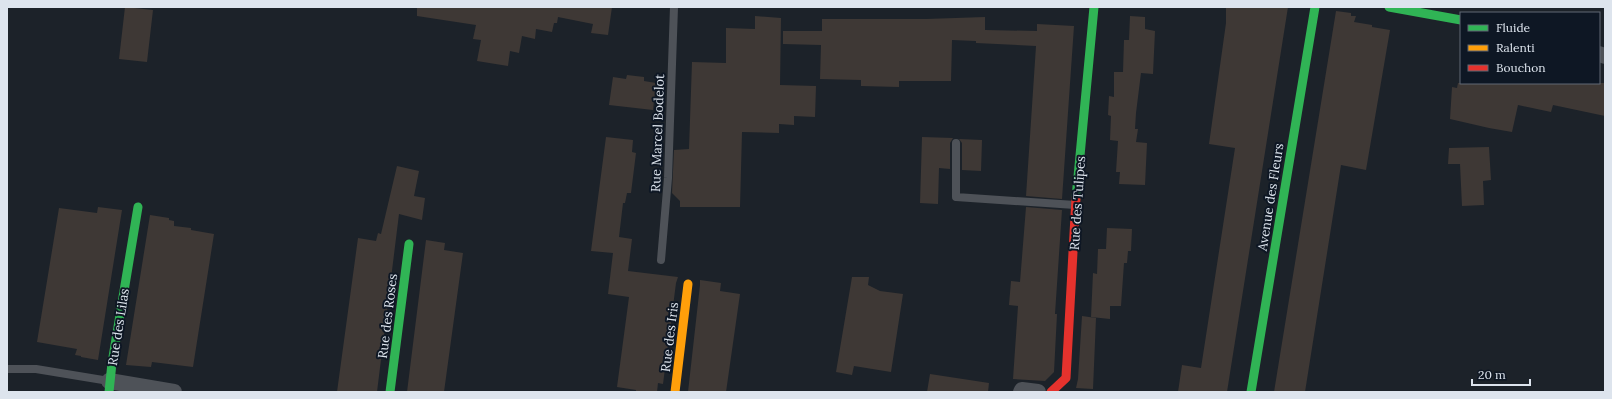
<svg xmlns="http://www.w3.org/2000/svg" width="1612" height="399" font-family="Lora,serif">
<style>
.building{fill:#3e3835}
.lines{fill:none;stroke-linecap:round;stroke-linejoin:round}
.lane{stroke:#4e5258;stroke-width:8}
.street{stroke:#4e5258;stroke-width:16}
.fast{stroke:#30b455;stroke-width:9}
.slow{stroke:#ff9f0a;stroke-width:9}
.jam{stroke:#e5322d;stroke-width:9}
.labels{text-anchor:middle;stroke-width:4;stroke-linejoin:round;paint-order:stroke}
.street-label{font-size:13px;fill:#dde4ed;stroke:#0e1724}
</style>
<rect width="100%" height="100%" fill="#1c2229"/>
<path class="building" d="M125,7l28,3 -6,52 -28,-3z
M417,7h195l-4,28 -17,-2 2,-9 -35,-7 -1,6h-3l-2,9 -16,-3 -1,10 -13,-3 -3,17 -9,-2 -2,15 -31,-5 4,-21 -8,-1 3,-14 -59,-9z
M1226,7h62l-61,385h-49l4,-27 19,3 34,-220 -26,-4 17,-121z
M1336,11l15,2v3h5l-2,6 18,3v2l18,3 -24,140 -25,-5 -36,227h-31z
M755,16l26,2 -1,67 36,1 -1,31 -21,-1v9l-15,-1v9l-37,-1 -2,75h-60v-6l-8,-8 2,-43 15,-1 3,-87 34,1v-35l29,1z
M1130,16l15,1v12l10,2 -2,43 -12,-1 -5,40 -1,16h3l-2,13 11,1 -2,42 -26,-1 1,-12h-4l2,-31 -8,-1 1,-24 -3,-1 1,-19 5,1v-25h9l1,-32h5z
M985,17v13l52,1v-7l37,2 -12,173 -36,-3 10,-150 -60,-3v-2l-24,-1 -1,41h-52v6l-38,-1v-6l-41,-1 1,-34 -38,-1v-13h39v-12h104z
M627,75l17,2v4l12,2 -3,27 -44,-5 4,-28 13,2z
M1458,83h147v33l-52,-11 -2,7 -33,-7 -6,27 -23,-4 -39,-9 2,-32 5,1z
M606,137l27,3 -1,12 4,1 -5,40h-4l-2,10h-2l-4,34 13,2 -4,32 50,6 -2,6 -13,101 -5,-1 -1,9h-21v-2l-19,-3 12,-90 -21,-3 5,-41 -22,-2z
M922,137l31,1 -3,5v26l-11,-1 -1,36 -18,-1z
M959,139l23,1 -1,31 -19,-1v-27z
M1489,147l2,33 -8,1 1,24 -22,1 -2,-42h-12l1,-16z
M397,166l22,5 -5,25 11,2 -3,22 -23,-6 -22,178h-40l21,-154 18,3 2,-8 3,1z
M98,207l24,3 -24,150 -17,-3v-1l-6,-1 2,-6 -40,-7 22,-134 38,5z
M1026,207l36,3 -7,104h2l-3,58 -9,9 -32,-2 5,-73 -9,-1 2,-24 9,1z
M150,215l19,3v2l5,1v5l17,2v2l23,4 -21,133 -41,-5 -1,5 -25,-2z
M1107,228l25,1 -1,22h-3l-1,12h-3l-3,43h-11v13l-19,-2 2,-44 4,1 1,-25h8z
M426,240l19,3 -1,7 19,3 -19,139h-37z
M852,277h17l-1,8 12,6 23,3 -12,78 -37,-6 -2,9 -16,-3z
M700,280l21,3 -1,8 20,3 -14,98h-38l12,-107z
M1082,316l14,2 -3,71 -17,-1 2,-9z
M930,374l59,9 -1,9h-61z"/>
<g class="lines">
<path class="lane" d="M956,143v54l119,8
M661,260l7,-82 6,-171
M7,369h29l73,12"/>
<path class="street" d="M1599,54l6,2
M109,381l65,11
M1021,392l1,-2 16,2"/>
<path class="fast" d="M1389,7l72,13
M1076,198l18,-191
M109,392l3,-29 26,-156
M390,392l19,-148
M1251,392l64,-385"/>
<path class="slow" d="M675,392l13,-108"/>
<path class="jam" d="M1051,392l15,-14 10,-180"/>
</g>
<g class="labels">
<g class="street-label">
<text transform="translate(657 133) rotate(-88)" y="5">Rue Marcel Bodelot</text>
<text transform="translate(1270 197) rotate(-81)" y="5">Avenue des Fleurs</text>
<text transform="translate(1077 203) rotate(-86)" y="5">Rue des Tulipes</text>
<text transform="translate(387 316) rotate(-83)" y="5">Rue des Roses</text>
<text transform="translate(118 327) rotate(-81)" y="5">Rue des Lilas</text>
<text transform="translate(669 337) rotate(-83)" y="5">Rue des Iris</text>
</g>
</g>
<rect width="1612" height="399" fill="none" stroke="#dde4ed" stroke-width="16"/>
<rect x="1460" y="12" width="140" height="72" fill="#0e1724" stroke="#616974"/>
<rect x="1468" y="25" width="20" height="6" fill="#30b455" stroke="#616974"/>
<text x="1496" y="32" font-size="12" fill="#dde4ed">Fluide</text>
<rect x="1468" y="45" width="20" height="6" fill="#ff9f0a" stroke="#616974"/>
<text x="1496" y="52" font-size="12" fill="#dde4ed">Ralenti</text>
<rect x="1468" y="65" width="20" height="6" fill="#e5322d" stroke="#616974"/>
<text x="1496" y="72" font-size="12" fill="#dde4ed">Bouchon</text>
<path d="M1472 379v6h58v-6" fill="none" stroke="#dde4ed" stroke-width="2"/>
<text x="1478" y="379" font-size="12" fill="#dde4ed" stroke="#0e1724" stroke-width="3" paint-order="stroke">20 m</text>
</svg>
